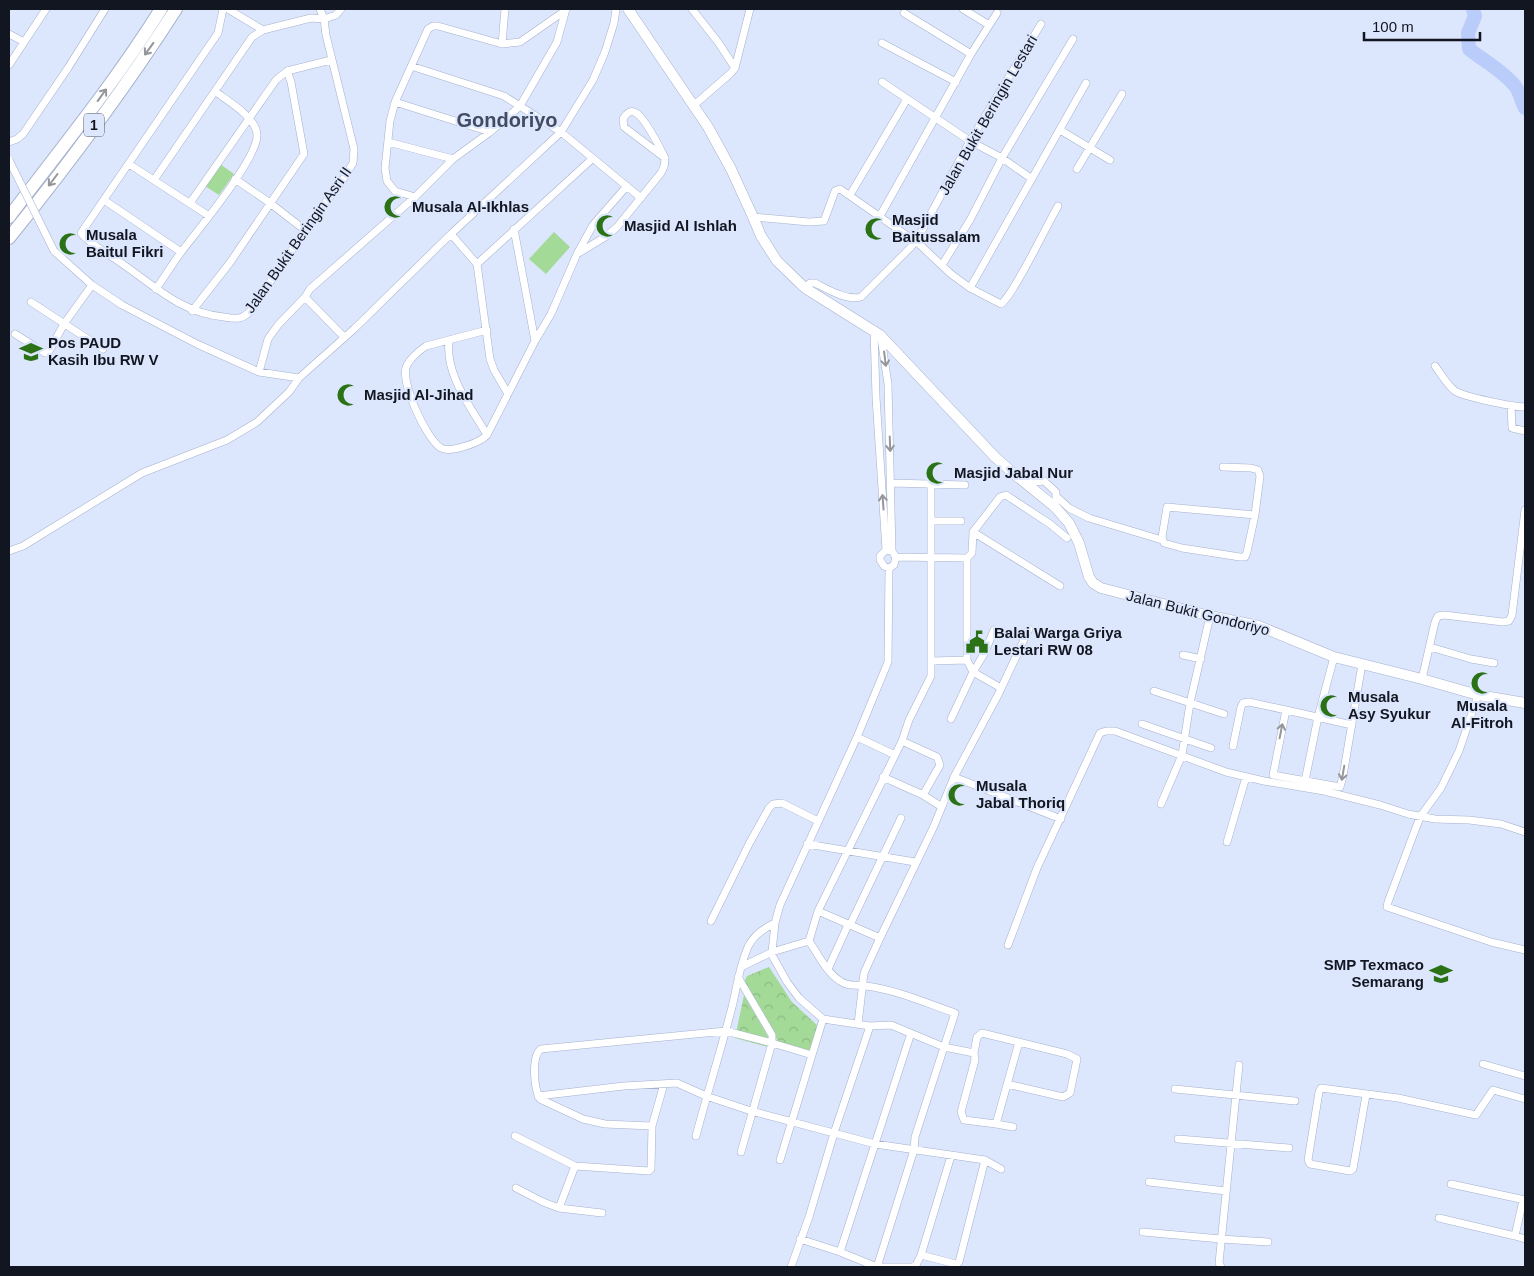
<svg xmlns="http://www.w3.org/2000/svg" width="1534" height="1276" font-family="Arial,sans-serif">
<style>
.park{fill:url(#park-crowns)}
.garden{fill:#a4da98}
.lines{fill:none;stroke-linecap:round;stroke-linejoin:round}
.river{stroke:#b9ccfa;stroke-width:14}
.street-casing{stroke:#a5b1cc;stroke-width:8}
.secondary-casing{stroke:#a5b1cc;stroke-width:11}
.highway-casing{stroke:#a5b1cc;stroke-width:14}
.street{stroke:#fff;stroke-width:7}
.secondary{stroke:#fff;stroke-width:10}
.highway{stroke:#fff;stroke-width:12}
.street-bridge-casing{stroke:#a5b1cc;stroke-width:8;stroke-linecap:butt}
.street-bridge{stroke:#fff;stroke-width:7}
.oneway{stroke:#94969b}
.labels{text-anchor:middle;stroke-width:4;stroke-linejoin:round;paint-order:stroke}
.shield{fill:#dce6fd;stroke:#4f5462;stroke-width:1}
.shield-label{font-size:14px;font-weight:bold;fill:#121620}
.street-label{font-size:15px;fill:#121620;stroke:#dce6fd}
.poi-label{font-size:15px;font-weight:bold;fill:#121620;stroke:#dce6fd;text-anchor:start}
.district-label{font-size:20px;font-weight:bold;fill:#414b62;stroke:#dce6fd}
</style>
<defs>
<pattern id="park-crowns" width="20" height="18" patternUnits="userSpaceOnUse" patternTransform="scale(1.25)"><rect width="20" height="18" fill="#a4da98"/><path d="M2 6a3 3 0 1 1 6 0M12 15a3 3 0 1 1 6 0" fill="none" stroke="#8cba83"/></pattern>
</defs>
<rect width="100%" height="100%" fill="#dce6fd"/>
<path class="park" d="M769,967l23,35 26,24 -8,31 -27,-7 -39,-68 3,-6z
M744,995l26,45 -2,7 -33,-9z"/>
<path class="garden" d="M220,164l14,10 -15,21 -14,-9z
M554,232l16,15 -24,27 -17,-15z"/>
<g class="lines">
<path class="river" d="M1473,9l2,7 -7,17 1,16c15,12 34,22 46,37 5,6 6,15 10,22"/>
<defs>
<path id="street" d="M223,9l-5,24 -137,200c7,10 32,24 43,32 33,23 58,48 100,52 12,2 19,3 27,-7l66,-97 24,-30 12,-20 1,-14 -28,-114 -2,-16 -4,-10
M228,9l35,21 48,-12 13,1 12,-4 5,-6
M692,9l26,33 17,26
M963,9l26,16
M904,13l67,41
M9,34l15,8
M882,43l74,39
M502,44l3,-35
M9,65l37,-56
M411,66l93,30 57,36 80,66
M882,82l88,59 32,17 30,21
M395,102l95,30
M693,106l38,-33 4,-5 15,-59
M1060,130l50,30
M9,142l8,-3 6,-5 45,-66 37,-59
M388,142l65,17
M129,164l80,52
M1077,169l45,-75
M235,179l35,24 36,28
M154,180l98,-143 11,-7
M850,195l57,-96
M415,197l-20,-6 -8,-10 -2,-13 5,-47 5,-19 33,-73 5,-3h5l64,18 18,-2 46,-32
M104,200l77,52
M190,203l86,-123 11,-9
M880,216l91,-162 26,-41
M753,217l56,5 15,-1 11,-30 5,-2 79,55 32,30 19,14 31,16c12,-8 47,-81 57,-98
M514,229l21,112
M451,234l26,30 13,95 4,11 14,24
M54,251l38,34 30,20 75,39 62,28 40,6 55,-49 97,-95 110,-102 32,-52 12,-28 9,-29 2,-14
M577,254l28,-17 12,-10 44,-54c3,-6 5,-10 3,-17 -5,-10 -20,-39 -28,-43 -6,-4 -10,1 -13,6l1,8 41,31
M477,264l115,-105
M942,265l28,-45 32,-62 71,-119
M805,288l5,-5h5c12,6 32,18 46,14l50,-50 9,-13 50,-93 71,-117
M970,288l116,-205
M156,289c9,-13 17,-26 26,-38 16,-21 76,-93 75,-116 0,-17 -29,-34 -41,-43
M31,302l72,47
M192,311l37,-47 75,-110 -13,-72 -4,-11 44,-11
M487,330l-61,16c-7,5 -15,11 -19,19 -8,15 19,74 34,83 9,5 39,-5 46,-13l48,-94 16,-27 26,-60 16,-29 34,-39
M874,330l2,67 10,153
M15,334l30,19h3l16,-29 28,-39
M344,337l-39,-40 5,-8 105,-92 38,-38 37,-27 30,-26 37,-64 9,-33
M881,338l7,46 4,167 4,6 -2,8 -5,3 -5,-2 -4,-6v-4l6,-6 6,1
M449,341c-4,34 22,66 38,94
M1435,366c6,8 12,19 20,25 10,6 58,16 70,16
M259,372l9,-33 10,-14 27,-28
M1511,405l1,23 13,3
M1223,467l28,1 7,2 2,6 -5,39
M892,483l73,2
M1025,483l19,-2 12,11v9
M1057,497l12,11 20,10 73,22
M1167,507l88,8 -8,37 -2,5h-5l-58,-9 -18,-5 -2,-6z
M931,521h30
M973,532l87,54
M9,551l14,-5 119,-73 85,-33 30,-18 32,-30 10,-14
M896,557l71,1
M889,568l-1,94 -31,75 -77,168 -5,18 -3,29 1,5 14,25 12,16 24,21 47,7 21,-1 53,22 30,6
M1430,647l41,12 23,4
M1183,655l18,4
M932,661l35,-1
M973,672l-6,-12v-102l5,-5 1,-21 27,-35 6,-2 44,29 17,14
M973,672l11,-18 10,-24
M1422,679l13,-57 3,-6 6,-1 59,7 6,-1 3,-6 13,-105
M1154,691l70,23
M1478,695l-19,56 -18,37 -21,29 -32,85 -1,5 104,35 34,8
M951,719l22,-47 28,16
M1142,724l69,24
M1352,725l-66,-15 -13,65 67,12 3,-11 19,-112
M857,737l38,18
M902,741l35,16 3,8 -17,30
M1233,746l8,-39 2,-4 6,-1 37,8
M883,777l40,18 19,12
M954,777l107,42
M1305,781l13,-64 16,-60
M1161,804l21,-49 8,-52 20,-87
M1227,842l19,-65
M807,844l108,18
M818,911l62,27
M711,921l38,-77 20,-36 4,-4 9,-1 36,18
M850,925l51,-107
M1008,945l29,-77 63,-135 6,-2h9l111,41 38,9 60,10 56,14 28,9 27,5 34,1 32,4 24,8
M741,967l31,-15 37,-11
M828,969l20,-44
M858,1024l6,-51 16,-35 54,-112 20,-49 44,-82 31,-66
M1483,1064l42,12
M1007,1084l56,13 7,-4 7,-34 -10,-5 -85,-21 -5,4 -3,16 1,7 -14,52 3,8 32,4 23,-82
M1175,1089l120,12
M1366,1095l-13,74 -3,2 -40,-7 -2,-4 11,-68 2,-4 77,10 78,17 17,-25 32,9
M538,1096l86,-10 53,-3 29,13 45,15 124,33 110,16 16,9
M996,1124l17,3
M652,1126l-47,-2 -22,-5 -43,-20c-6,-10 -9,-43 1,-50l185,-18 46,12v-8l-34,-58
M515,1136l60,30 74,5 2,-2 1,-43 12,-42
M696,1136c11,-42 24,-83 35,-125 6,-22 8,-46 18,-66 6,-11 15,-17 26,-22
M1178,1139l111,9
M741,1152l31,-109 40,12
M780,1160l43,-141
M1149,1182l77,9
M1451,1184l74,16
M516,1188l27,14 16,6 43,5
M559,1208l16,-42
M1439,1218l76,18 8,-36
M1143,1232l78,7 47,3
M1515,1236l10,3
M800,1239l40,13 37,15
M840,1252l71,-219
M921,1255l30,-99
M791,1267l18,-50 25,-84 36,-107
M877,1267l37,-117 1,-13 40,-124c-29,-10 -58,-23 -89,-27 -10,-2 -18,1 -26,-5 -14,-9 -22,-27 -31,-40l9,-30 84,-170 7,-21 22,-44v-191
M880,1267h33l3,-2 5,-10 35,9 3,-2 26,-102
M1221,1267l-2,-4 20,-198"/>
<path id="secondary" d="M628,9l80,118 23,42 22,48 8,19 16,25 28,27 75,47 115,122 18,16 42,34 14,16 10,20 10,34 4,6 8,5 109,28 49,10 75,31 88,22 56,16 47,8"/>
<path id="highway" d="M9,217c52,-68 107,-136 152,-208
M9,238c58,-72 117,-151 167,-229"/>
</defs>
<use href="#street" class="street-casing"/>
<use href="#secondary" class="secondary-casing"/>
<use href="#highway" class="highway-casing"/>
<use href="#street" class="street"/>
<use href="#secondary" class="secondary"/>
<use href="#highway" class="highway"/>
<defs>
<path id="street-bridge" d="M9,160l45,91"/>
</defs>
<use href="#street-bridge" class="street-bridge-casing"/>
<use href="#street-bridge" class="street-bridge"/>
</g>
<defs><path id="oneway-shaft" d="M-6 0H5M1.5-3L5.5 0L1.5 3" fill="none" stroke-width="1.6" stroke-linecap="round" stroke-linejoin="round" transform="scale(1.25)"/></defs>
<g class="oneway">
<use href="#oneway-shaft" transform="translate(149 49) rotate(126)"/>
<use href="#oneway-shaft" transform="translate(102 95) rotate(-54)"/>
<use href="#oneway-shaft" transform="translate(53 180) rotate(127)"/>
<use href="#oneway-shaft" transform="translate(885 359) rotate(83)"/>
<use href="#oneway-shaft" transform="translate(890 444) rotate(88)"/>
<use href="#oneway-shaft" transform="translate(883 502) rotate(-94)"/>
<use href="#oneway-shaft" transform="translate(1281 731) rotate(-79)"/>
<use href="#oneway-shaft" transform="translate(1343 773) rotate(100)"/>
</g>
<defs>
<symbol id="mosque-bare" viewBox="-9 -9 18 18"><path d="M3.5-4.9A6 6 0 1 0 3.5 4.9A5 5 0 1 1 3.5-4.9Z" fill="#2a7215" stroke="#dce6fd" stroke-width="2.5" paint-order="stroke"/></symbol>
<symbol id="school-bare" viewBox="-9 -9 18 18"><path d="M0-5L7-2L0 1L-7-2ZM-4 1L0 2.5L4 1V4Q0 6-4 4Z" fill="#2a7215" stroke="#dce6fd" stroke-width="2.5" paint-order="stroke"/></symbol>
<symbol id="civic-bare" viewBox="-9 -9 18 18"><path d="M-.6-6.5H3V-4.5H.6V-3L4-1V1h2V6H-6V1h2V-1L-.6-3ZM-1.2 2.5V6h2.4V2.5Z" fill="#2a7215" stroke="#dce6fd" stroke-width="2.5" paint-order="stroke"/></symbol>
</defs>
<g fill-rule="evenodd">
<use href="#mosque-bare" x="379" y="191" width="32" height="32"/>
<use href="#mosque-bare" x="591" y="210" width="32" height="32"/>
<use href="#mosque-bare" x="860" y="213" width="32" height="32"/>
<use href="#mosque-bare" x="54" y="228" width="32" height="32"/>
<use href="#school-bare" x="15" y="336" width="32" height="32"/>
<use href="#mosque-bare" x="332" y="379" width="32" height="32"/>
<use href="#mosque-bare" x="921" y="457" width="32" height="32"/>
<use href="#civic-bare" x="961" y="626" width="32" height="32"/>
<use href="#mosque-bare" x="1466" y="667" width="32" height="32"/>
<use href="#mosque-bare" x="1315" y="690" width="32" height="32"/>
<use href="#mosque-bare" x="943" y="779" width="32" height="32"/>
<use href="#school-bare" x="1425" y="958" width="32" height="32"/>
</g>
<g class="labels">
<rect class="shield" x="84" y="113.5" width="20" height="23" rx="4"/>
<g class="shield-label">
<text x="94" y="130">1</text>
</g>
<g class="street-label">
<text transform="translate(988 115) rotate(-60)" y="5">Jalan Bukit Beringin Lestari</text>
<text transform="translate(298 240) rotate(-55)" y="5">Jalan Bukit Beringin Asri II</text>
<text transform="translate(1198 613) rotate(14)" y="5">Jalan Bukit Gondoriyo</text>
</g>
<g class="poi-label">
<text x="412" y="212">Musala Al-Ikhlas</text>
<text x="892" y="225">Masjid<tspan x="892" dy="17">Baitussalam</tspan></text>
<text x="624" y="231">Masjid Al Ishlah</text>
<text x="86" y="240">Musala<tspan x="86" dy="17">Baitul Fikri</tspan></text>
<text x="48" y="348">Pos PAUD<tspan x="48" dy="17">Kasih Ibu RW V</tspan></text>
<text x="364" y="400">Masjid Al-Jihad</text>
<text x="954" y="478">Masjid Jabal Nur</text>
<text x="994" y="638">Balai Warga Griya<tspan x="994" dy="17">Lestari RW 08</tspan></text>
<text x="1348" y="702">Musala<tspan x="1348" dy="17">Asy Syukur</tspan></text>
<text x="1482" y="711" text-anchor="middle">Musala<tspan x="1482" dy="17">Al-Fitroh</tspan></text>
<text x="976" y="791">Musala<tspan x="976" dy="17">Jabal Thoriq</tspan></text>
<text x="1424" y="970" text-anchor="end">SMP Texmaco<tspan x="1424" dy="17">Semarang</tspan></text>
</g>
<g class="district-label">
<text x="507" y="127">Gondoriyo</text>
</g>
</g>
<rect width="1534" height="1276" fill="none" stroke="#121620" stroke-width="20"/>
<path d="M1364 32v8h116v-8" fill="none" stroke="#121620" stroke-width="2.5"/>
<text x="1372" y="32" font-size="15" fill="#121620" stroke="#dce6fd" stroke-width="4" paint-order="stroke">100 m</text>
</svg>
